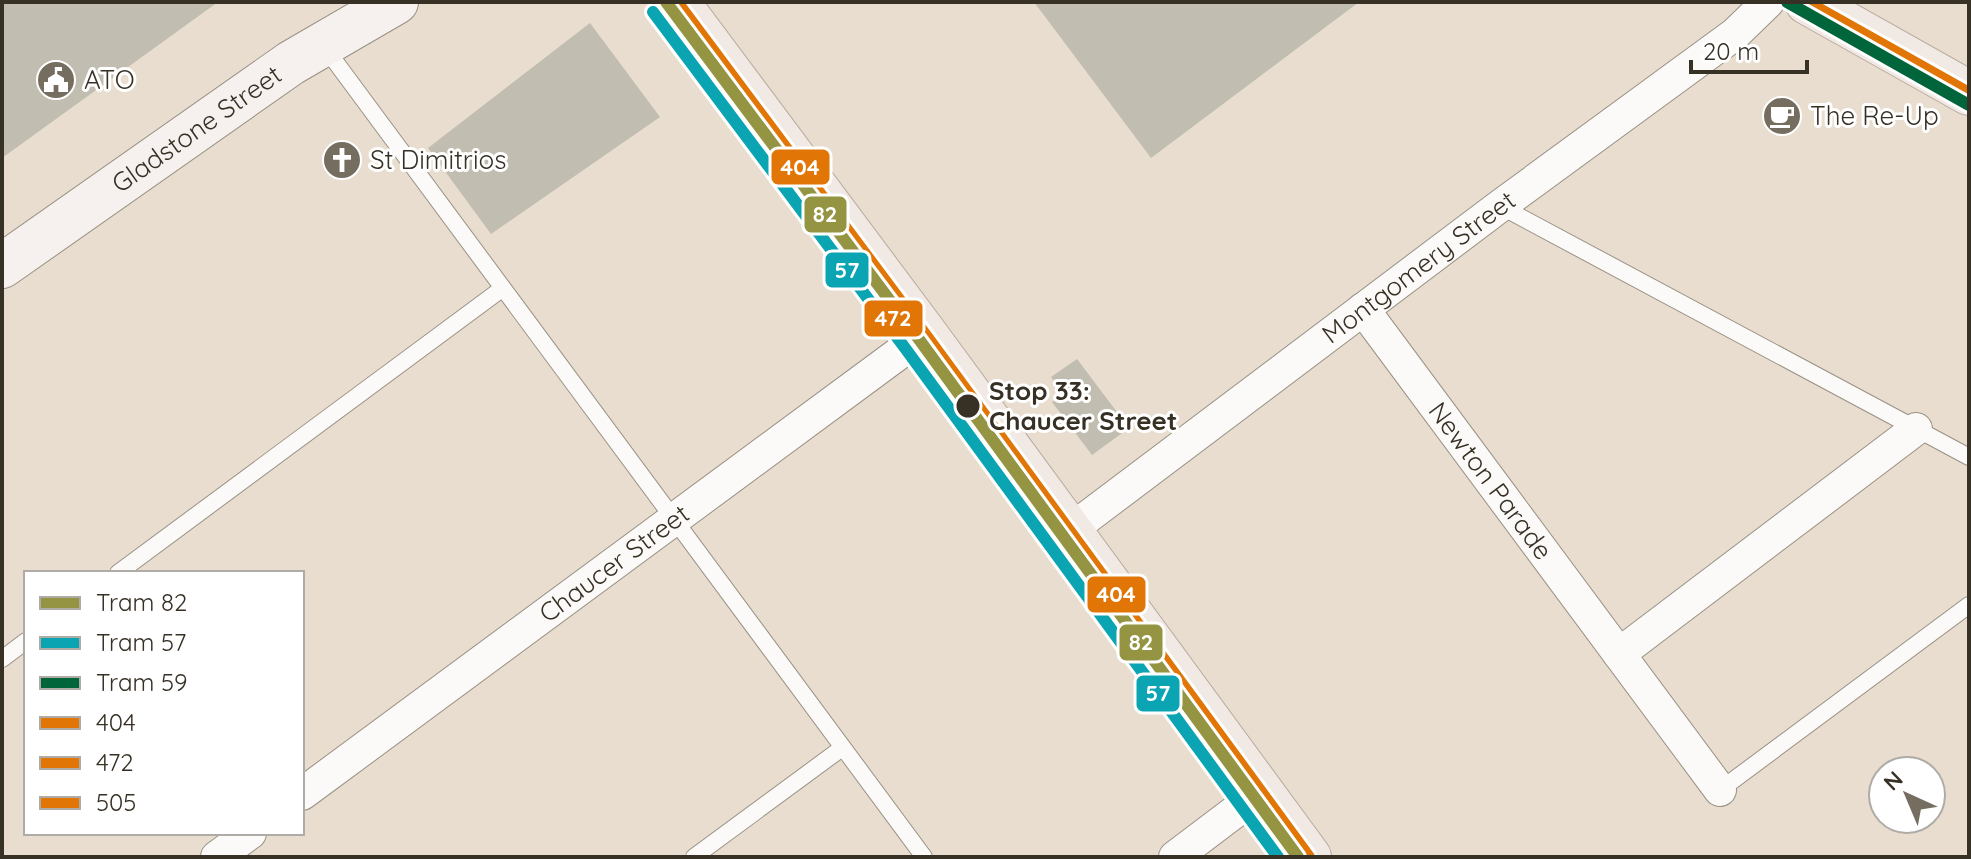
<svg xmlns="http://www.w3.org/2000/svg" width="1971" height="859" font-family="Quicksand,sans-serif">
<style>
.building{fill:#c1bdb0}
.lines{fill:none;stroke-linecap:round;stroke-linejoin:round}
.lane-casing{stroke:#999185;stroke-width:18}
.street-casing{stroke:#999185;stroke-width:34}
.secondary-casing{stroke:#999185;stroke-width:46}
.primary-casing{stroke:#bbaa9e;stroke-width:46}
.lane{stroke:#fcfaf8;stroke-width:16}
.street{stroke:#fcfaf8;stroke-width:32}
.secondary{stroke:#f6f1ee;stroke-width:44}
.primary{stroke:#f1e9e4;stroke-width:44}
.bus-1-casing{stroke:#fff;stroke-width:18}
.bus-2-casing{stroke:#fff;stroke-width:18}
.bus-3-casing{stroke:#fff;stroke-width:18}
.bus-1{stroke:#e17606;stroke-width:12}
.bus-2{stroke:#e17606;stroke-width:12}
.bus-3{stroke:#e17606;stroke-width:12}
.tram-1-casing{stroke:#fff;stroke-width:18}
.tram-2-casing{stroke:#fff;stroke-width:18}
.tram-3-casing{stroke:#fff;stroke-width:18}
.tram-1{stroke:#949442;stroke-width:12}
.tram-2{stroke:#0ba4b2;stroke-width:12}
.tram-3{stroke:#00653a;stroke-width:12}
.stop-dot{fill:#373025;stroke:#fff;stroke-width:3}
.labels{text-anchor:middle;stroke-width:6;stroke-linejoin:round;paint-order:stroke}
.poi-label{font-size:26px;fill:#373025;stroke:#fff;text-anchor:start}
.street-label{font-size:26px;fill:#373025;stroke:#fff}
.stop-label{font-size:26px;font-weight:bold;fill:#373025;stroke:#fff;text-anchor:start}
.line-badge{stroke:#fff;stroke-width:3}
.badge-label{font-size:22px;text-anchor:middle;font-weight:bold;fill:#fff}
</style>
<rect width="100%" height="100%" fill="#e8ddce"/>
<path class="building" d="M2,2h216l-216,156z
M1034,2h325l-208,156z
M590,23l70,94 -169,117 -63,-86z
M1077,359l52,69 -37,27 -40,-53 12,-8 -13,-17z"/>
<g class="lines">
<defs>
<path id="lane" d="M323,45l601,812
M1500,206l469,251
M118,573l385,-285
M2,659l24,-18
M1720,790l249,-185
M694,857l148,-109"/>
<g id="street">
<path id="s1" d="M1363,309l357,481"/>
<path id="s2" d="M1069,531l431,-325 235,-172 33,-32"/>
<path d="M1619,654l297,-225"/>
<path id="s3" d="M302,794l623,-460"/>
<path d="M217,857l33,-24"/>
<path d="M1175,857l86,-65"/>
</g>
<g id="secondary">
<path id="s4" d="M2,266l289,-203 105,-61"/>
</g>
<path id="primary" d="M677,2l248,332 384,523
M1807,2l162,91"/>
</defs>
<use href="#lane" class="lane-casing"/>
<use href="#street" class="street-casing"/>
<use href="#secondary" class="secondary-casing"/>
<use href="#primary" class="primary-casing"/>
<use href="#lane" class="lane"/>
<use href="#street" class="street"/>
<use href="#secondary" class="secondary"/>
<use href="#primary" class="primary"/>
<defs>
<path id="bus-1" d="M677,2l248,332 384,523"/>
<path id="bus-2" d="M664,12l248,332 377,513"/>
<path id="bus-3" d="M1807,2l162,91"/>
</defs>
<use href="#bus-1" class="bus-1-casing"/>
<use href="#bus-2" class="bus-2-casing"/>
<use href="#bus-3" class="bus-3-casing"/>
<use href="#bus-1" class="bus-1"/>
<use href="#bus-2" class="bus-2"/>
<use href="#bus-3" class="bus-3"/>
<defs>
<path id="tram-1" d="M666,2l252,336 380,519"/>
<path id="tram-2" d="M653,12l252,336 373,509"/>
<path id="tram-3" d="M1787,2l182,103"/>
</defs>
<use href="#tram-1" class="tram-1-casing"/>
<use href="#tram-2" class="tram-2-casing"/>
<use href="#tram-3" class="tram-3-casing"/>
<use href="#tram-1" class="tram-1"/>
<use href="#tram-2" class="tram-2"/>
<use href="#tram-3" class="tram-3"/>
</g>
<defs>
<symbol id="civic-disc" viewBox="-11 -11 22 22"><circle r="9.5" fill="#756d60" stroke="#fff"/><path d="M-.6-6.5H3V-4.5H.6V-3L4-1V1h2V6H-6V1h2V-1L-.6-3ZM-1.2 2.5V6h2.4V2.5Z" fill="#fff"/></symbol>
<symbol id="cafe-disc" viewBox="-11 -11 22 22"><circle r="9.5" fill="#756d60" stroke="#fff"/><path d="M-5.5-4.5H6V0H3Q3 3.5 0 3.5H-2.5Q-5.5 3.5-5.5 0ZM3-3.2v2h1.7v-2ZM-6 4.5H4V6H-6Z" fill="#fff"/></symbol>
<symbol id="church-disc" viewBox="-11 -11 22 22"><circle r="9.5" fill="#756d60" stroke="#fff"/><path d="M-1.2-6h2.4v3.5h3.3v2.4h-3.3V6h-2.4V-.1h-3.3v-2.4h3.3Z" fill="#fff"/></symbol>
</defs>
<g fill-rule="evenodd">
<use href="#civic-disc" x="34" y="58" width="44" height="44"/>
<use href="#cafe-disc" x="1760" y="94" width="44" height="44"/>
<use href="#church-disc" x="320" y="138" width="44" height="44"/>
</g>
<circle class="stop-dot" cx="968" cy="406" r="13"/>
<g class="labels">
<g class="poi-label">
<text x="84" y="89">ATO</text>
<text x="1810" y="125">The Re-Up</text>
<text x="370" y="169">St Dimitrios</text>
</g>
<g class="street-label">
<text dy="9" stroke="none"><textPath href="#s4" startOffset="238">Gladstone Street</textPath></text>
<text dy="9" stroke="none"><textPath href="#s2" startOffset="438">Montgomery Street</textPath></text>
<text dy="9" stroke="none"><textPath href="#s1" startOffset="214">Newton Parade</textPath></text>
<text dy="9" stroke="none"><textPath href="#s3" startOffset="388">Chaucer Street</textPath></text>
</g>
<g class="stop-label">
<text x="989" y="400">Stop 33:<tspan x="989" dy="30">Chaucer Street</tspan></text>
</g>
</g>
<g class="line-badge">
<rect x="770" y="148" width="61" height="38" rx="8" fill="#e17606"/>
<rect x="803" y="195" width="45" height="39" rx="8" fill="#949442"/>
<rect x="824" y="251" width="46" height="38" rx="8" fill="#0ba4b2"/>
<rect x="863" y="299" width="61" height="39" rx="8" fill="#e17606"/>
<rect x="1086" y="575" width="61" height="39" rx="8" fill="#e17606"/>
<rect x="1118" y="623" width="46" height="39" rx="8" fill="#949442"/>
<rect x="1135" y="674" width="46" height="39" rx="8" fill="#0ba4b2"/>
</g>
<g class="badge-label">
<text x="800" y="175">404</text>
<text x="825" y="222">82</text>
<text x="847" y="278">57</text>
<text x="893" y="326">472</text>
<text x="1116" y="602">404</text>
<text x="1141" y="650">82</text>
<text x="1158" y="701">57</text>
</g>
<rect width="1971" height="859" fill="none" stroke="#373025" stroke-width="8"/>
<rect x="24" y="571" width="280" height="264" fill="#ffffff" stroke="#afaca8" stroke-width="2"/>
<rect x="40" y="597" width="40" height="12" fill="#949442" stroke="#afaca8" stroke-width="2"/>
<text x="96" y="611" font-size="24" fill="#373025">Tram 82</text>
<rect x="40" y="637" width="40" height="12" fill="#0ba4b2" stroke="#afaca8" stroke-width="2"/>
<text x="96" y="651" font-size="24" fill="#373025">Tram 57</text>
<rect x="40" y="677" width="40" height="12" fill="#00653a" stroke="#afaca8" stroke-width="2"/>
<text x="96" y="691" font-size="24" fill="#373025">Tram 59</text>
<rect x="40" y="717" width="40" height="12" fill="#e17606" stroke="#afaca8" stroke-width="2"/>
<text x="96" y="731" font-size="24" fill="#373025">404</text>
<rect x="40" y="757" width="40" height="12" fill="#e17606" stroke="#afaca8" stroke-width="2"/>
<text x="96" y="771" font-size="24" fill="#373025">472</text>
<rect x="40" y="797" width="40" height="12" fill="#e17606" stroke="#afaca8" stroke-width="2"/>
<text x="96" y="811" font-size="24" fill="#373025">505</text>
<g transform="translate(1907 795) rotate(316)"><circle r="38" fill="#ffffff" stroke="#afaca8" stroke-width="2"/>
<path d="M0-6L14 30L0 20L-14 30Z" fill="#756d60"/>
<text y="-12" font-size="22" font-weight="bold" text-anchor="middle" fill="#373025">N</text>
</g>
<path d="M1691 60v12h116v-12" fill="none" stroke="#373025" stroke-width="4"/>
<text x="1703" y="60" font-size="24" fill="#373025" stroke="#ffffff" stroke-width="6" paint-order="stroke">20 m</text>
</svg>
